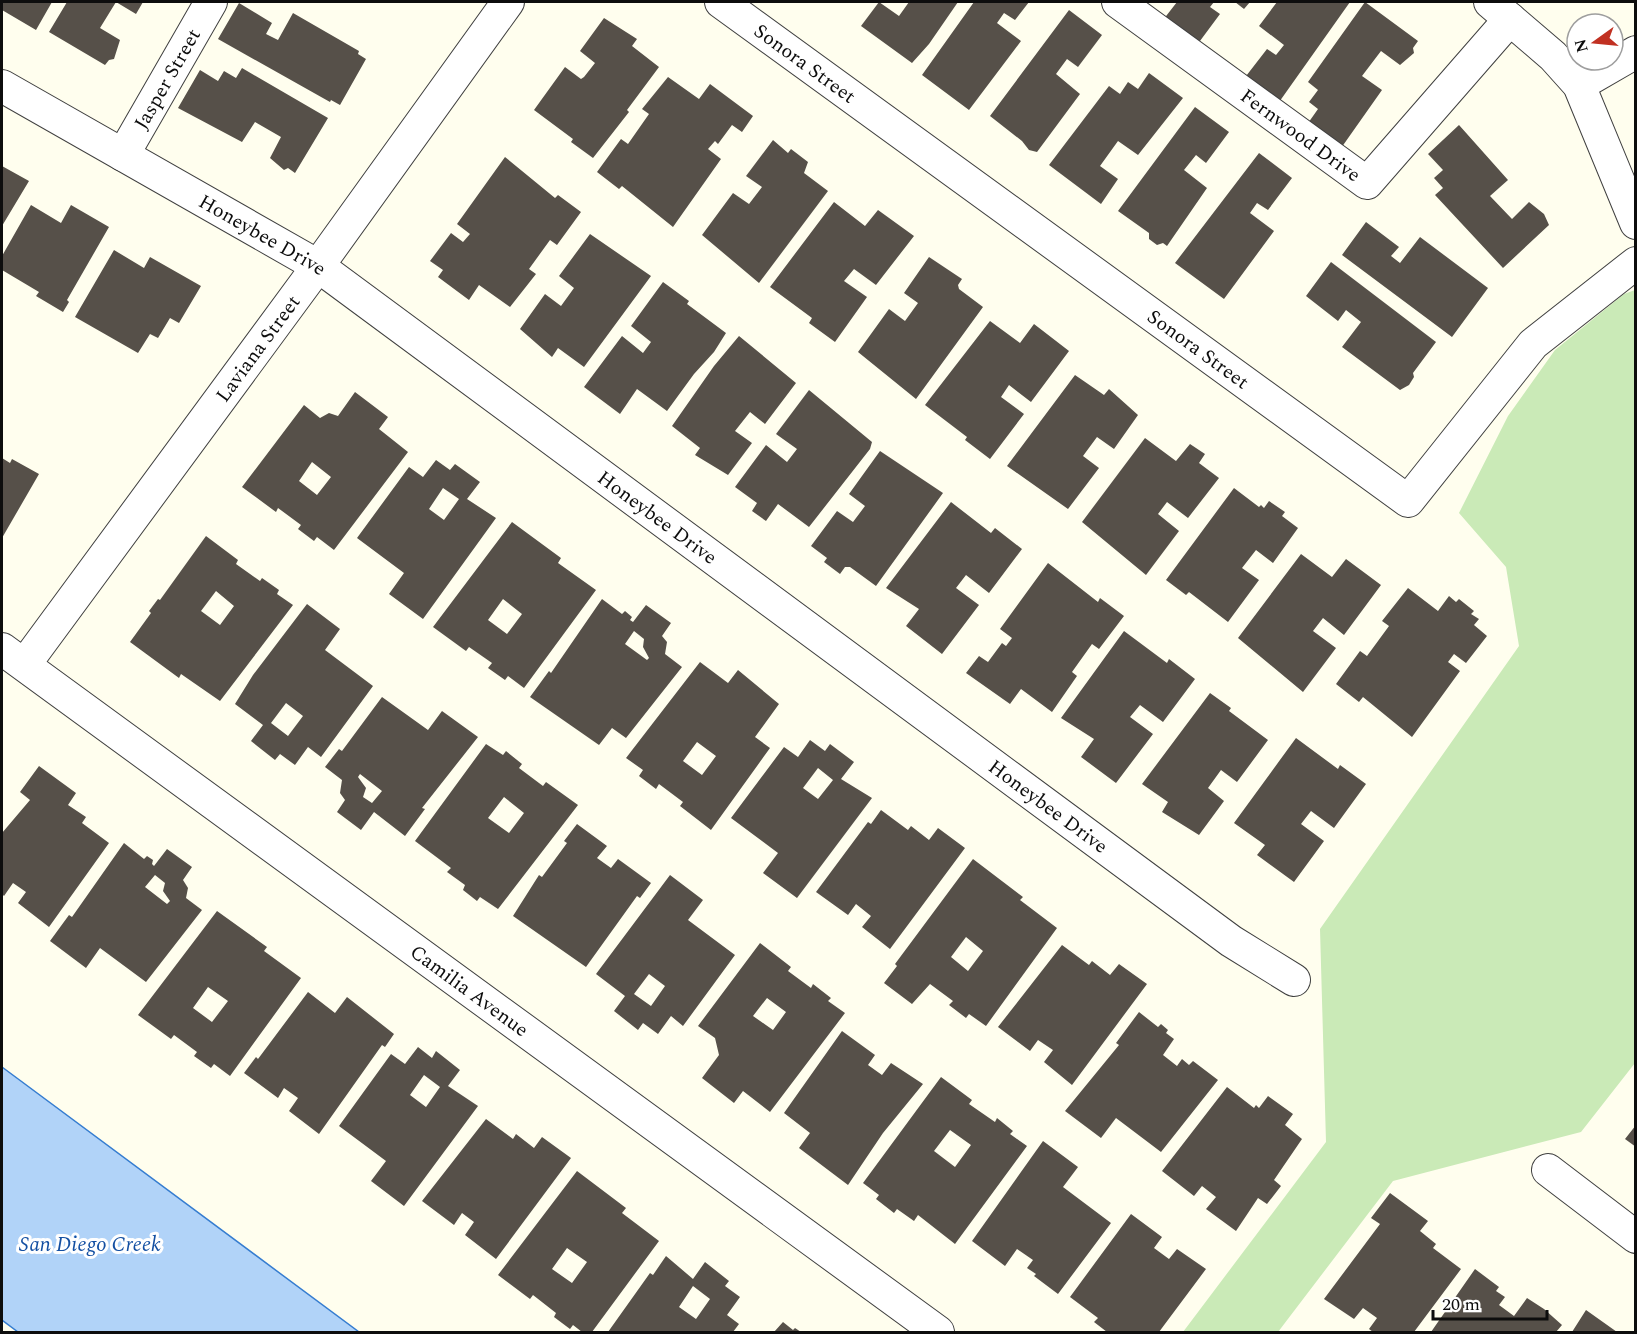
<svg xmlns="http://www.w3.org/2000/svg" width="1637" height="1334" font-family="Spectral,serif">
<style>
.green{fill:#caeab7}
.water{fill:#b1d3f8;stroke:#367dd0;stroke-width:1.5}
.building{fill:#565049;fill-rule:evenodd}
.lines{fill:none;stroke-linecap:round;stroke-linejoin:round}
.minor-casing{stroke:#404040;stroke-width:34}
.minor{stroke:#fff;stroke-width:32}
.labels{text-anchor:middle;stroke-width:6;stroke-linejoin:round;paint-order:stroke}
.street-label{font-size:20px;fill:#0d0d0d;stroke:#fff}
.water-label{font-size:21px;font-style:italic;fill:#134fa2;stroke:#fff}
</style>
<rect width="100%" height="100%" fill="#fffeee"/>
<path class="green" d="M1635,290v773l-54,69 -188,49 -115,151h-95l143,-190 -6,-213 199,-283 -13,-79 -47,-54 49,-97 47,-66 69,-56z"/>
<path class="water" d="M2,1067l357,265h-341l-16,-12z"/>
<path class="building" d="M2,2h50l-16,28 -34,-20z
M67,2h76l-7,12 -20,-12 -16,26 20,12 -6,19 -5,1 -4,5 -56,-33z
M879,2l20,14 10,-14h49l-29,42 -17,19 -51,-37z
M974,2h55l-14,18 -11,-7 -7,10 24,18 -52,69 -47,-35z
M1177,2h37l-4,5 10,7 -23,31 -34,-25z
M1235,2h15l-6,7z
M1277,2h73l-73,103 -34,-25 24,-31 9,6 8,-10 -25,-19z
M1365,2l53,39 -5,7 1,5 -14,12 -19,-14 -19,25 20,14 -43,61 -33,-25 12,-17 -9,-7 9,-12 -10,-8z
M239,3l33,20 -6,11 12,6 15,-27 66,38 -1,3 8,5 -26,46 -9,-5 -1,2 -112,-63z
M1069,10l33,25 -24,32 -11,-8 -11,15 24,20 -43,58 -8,-2 -7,-9 -32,-25z
M604,18l33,21 -5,7 27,21 -32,43 2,2 -36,46 -22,-16 2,-3 -39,-29 31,-43 16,12 3,-2 11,-14 -15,-12z
M242,68l86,50 -33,55 -7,-5 -4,2 -14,-12 11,-21 -26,-15 -13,20 -64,-34 22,-38 18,11 6,-10 12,7z
M1149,73l34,25 -45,57 -20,-14 -18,25 18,13 -17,25 -52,-39 60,-79 11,8 8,-12 10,7z
M668,77l31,22 11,-15 43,32 -11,16 -10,-7 -14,19 -3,-3 -7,8 13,10 -48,68 -51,-41 -3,3 -22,-17 24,-33 7,5 21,-30 -7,-5z
M1195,107l34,25 -23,31 -10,-8 -12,15 23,18 -40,58 -4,-3 -6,2 -8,-6v-6l-31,-22z
M1459,125l49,55 -18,16 22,23 17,-17 15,12 5,11 -46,43 -68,-73 8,-7 -9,-10 9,-8 -15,-16z
M773,140l15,13 3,-4 17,13 -4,11 24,18 -69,92 -57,-48 31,-42 16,11 13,-17 -16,-11z
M1259,153l33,25 -24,32 -11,-7 -7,10 24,18 -50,68 -49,-36z
M505,157l50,41 3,-3 23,17 -24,33 -7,-5 -21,29 7,5 -26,33 -31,-22 -10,15 -31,-23 5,-7 -13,-9 21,-28 12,9 7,-8 -13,-10z
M2,166l27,15 -27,45z
M834,202l31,24 13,-16 36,26 -38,49 -22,-16 -10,12 23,16 -32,45 -26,-19 3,-5 -42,-31z
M31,205l30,18 10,-18 38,22 -42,73 2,2 -6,10 -27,-16 3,-4 -37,-22v-14z
M1366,222l33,25 -8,9 9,7 20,-26 68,51 -36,49 -110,-82z
M590,234l61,42 -67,91 -26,-19 -6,9 -32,-28 25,-35 16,12 13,-18 -15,-12z
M114,250l30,18 6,-11 51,29 -22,37 -9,-5 -12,20 -8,-4 -12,19 -63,-36z
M929,257l33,22 -4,6 1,4 24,18 -67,92 -58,-47 31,-43 16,12 13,-18 -14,-10z
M1331,262l105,80 -23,31 1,4 -5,8 -9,5 -58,-43 19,-25 -15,-12 -8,11 -32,-25z
M663,282l26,19 -2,3 39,29 -12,19 -20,22 -27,37 -30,-22 -17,25 -36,-27 38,-51 21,17 8,-11 -20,-16z
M990,321l30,22 14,-19 35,27 -38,51 -22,-17 -8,12 23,17 -34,45 -25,-19 2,-3 -42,-32z
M739,336l57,47 -31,41 -15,-12 -15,19 17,12 -24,32 -33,-20 5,-7 -28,-22 42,-60z
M1075,375l29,20 5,-6 29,26 -24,34 -17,-12 -14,19 16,12 -31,41 -61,-43z
M809,390l63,52 -2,7 -61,78 -31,-23 -12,17 -14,-10 5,-8 -22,-16 31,-42 21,17 10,-13 -21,-15z
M355,392l33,25 -9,12 29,23 -74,98 -17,-13 -3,4 -16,-12 3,-4 -23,-17 -2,4 -34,-25 62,-82 16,13 9,-5 9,3zM312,462l19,15 -14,18 -18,-14z
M1145,438l31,23 14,-17 15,10 -6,9 20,15 -31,40 -21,-16 -9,12 21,17 -33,44 -64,-53z
M880,451l63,42 -67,93 -26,-19h-5l-5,7 -16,-12 3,-4 -16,-12 26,-35 16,11 12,-16 -16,-12z
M2,458l8,5 2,-4 27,15 -37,64z
M436,460l14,10 5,-6 25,18 -13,17 29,19 -73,101 -34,-25 15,-21 -47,-35 52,-71 14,10zM443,488l16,11 -15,21 -15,-11z
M1234,488l25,19 2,-2 3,3 5,-7 16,11 -3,4 16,12 -25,35 -17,-13 -14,18 17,12 -31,42 -39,-30 -3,3 -20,-15z
M951,502l40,31 4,-5 27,21 -33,44 -23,-18 -10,13 23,17 -37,49 -36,-28 13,-17 -33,-21z
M512,522l49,36 -3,5 38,27 -72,98 -16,-12 -3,4 -17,-12 4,-5 -23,-16 -3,4 -33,-24zM503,599l19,15 -15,20 -19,-14z
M206,536l32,24 -2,4 24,17 2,-3 17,12 -2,4 16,11 -73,96 -39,-27 -2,4 -49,-36 21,-29 -2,-2 9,-12 2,1zM216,591l18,15 -14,19 -19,-14z
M1301,554l31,23 14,-18 35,26 -37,50 -21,-17 -10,13 23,17 -33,44 -65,-54z
M1048,563l50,39 2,-4 24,18 -25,33 -7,-5 -20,28 5,4 -25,36 -31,-23 -11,15 -44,-31 13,-17 9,6 14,-19 4,3 6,-8 -12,-9z
M1408,588l30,23 11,-15 7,6 3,-3 15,12 -3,3 8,5 -5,6 13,11 -21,27 -12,-9 -6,8 12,9 -48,66 -49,-40 -4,5 -23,-18 24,-33 7,5 22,-30 -7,-5z
M602,599l20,15 3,-3 7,6 -2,3 3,2 13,-17 25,18 -9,13 5,6 -2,12 17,13 -56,71 -14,-10 -13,17 -69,-48 19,-26 2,2zM634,631l10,8 -1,8 6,11 -2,2 -22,-16z
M307,604l33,25 -15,21 48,36 -52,71 -13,-10 -13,18 -15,-11 -5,6 -24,-19 12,-16 -28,-21 18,-29zM286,703l17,13 -15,20 -17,-13z
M1124,631l43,32 2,-4 26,20 -32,43 -23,-17 -10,12 23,17 -37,49 -35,-26 13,-18 -33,-21z
M700,662l28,21 10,-13 41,34 -24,33 15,11 -59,82 -31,-24 3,-4 -24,-18 -3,5 -17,-13 4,-6 -17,-12zM697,742l19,14 -14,19 -19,-14z
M1210,693l21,15 -2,3 39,29 -31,42 -16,-12 -13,18 16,13 -25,34 -37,-23 6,-10 -26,-18z
M382,697l46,33 14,-19 36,26 -56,71 3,1 -20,27 -31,-24 -13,18 -24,-18 8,-12 -5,-7 2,-13 -17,-13 14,-18 3,2zM360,774l22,17 -10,12 -9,-6 3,-9 -8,-11z
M1296,738l42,31 2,-4 26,19 -32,44 -23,-17 -10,13 23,17 -30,41 -37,-27 8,-10 -31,-22z
M810,740l15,11 5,-7 24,18 -13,17 31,19 -75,100 -34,-25 15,-20 -47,-35 53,-71 14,10zM818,768l15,12 -15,19 -15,-11z
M486,744l17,11 3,-4 16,13 -3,4 24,18 3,-4 32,23 -80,104 -18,-12 -3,4 -14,-11 2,-5 -18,-13 4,-4 -36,-27zM504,797l20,16 -15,20 -21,-15z
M39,766l37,27 -8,12 18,12 -4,6 27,20 -60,84 -31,-24 8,-11 -13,-9 -9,13 -2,-2v-61l28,-33 -10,-8z
M881,810l27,20 3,-4 18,14 9,-12 27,20 -75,101 -28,-22 9,-11 -15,-12 -8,11 -32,-23 52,-70 3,2z
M577,824l30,22 -10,12 14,10 7,-9 33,24 -11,15 -3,-2 -51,71 -73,-51 26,-41 3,2 25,-34 -3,-2z
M124,843l20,16 3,-3 6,4 -1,4 2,2 13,-17 25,18 -9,13 5,8 -2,10 16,12 -56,72 -46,-34 -14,20 -36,-27 19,-26 3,2zM155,875l10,8 -2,8 7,10 -3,3 -22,-17z
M973,859l50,38 -3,3 37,28 -71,98 -17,-12 -3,4 -17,-13 4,-4 -23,-17 -18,20 -28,-21 13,-17 -2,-2zM966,937l17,14 -15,20 -17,-14z
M670,875l33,25 -15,20 47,35 -52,71 -12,-10 -13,18 -15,-11 -5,7 -24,-19 11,-15 -29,-22zM649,974l16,12 -14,20 -17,-12z
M217,911l50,36 -3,4 37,27 -71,98 -16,-12 -3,4 -17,-12 3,-4 -23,-17 -3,4 -33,-24zM208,987l20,14 -16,21 -19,-14z
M760,943l31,24 -3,4 23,17 2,-4 18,14 -3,3 17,12 -75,99 -27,-21 -9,12 -32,-25 17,-23 -4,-17 -17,-12zM767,998l19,14 -13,18 -20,-14z
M1062,945l27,20 3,-4 18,14 9,-11 28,20 -75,101 -28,-23 9,-12 -15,-10 -8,11 -32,-24z
M308,992l27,21 12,-16 47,37 -9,13 -3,-2 -63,89 -30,-23 9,-13 -14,-10 -6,10 -34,-25 12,-16 2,2z
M1139,1012l19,15 3,-3 7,6 -2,3 8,6 -11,16 14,11 5,-7 7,6 4,-4 25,19 -57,72 -45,-34 -15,20 -36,-27 54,-66 -3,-2z
M842,1031l33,24 -7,10 14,10 9,-12 32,21 -40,49 -35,52 -49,-37 11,-15 -26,-20z
M418,1047l14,11 4,-7 24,19 -12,16 30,20 -74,100 -33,-25 15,-20 -47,-35 52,-72 14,10zM424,1075l16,12 -14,20 -16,-12z
M941,1077l31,23 -3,4 26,18 2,-4 16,13 -3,3 17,12 -72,98 -37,-29 -4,6 -17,-12 -3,4 -18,-14 3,-4 -16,-12zM950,1130l21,15 -16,22 -21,-16z
M1227,1087l27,21 2,-3 3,3 9,-12 25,18 -8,11 17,14 -28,41 7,6 -14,18 -9,-6 -22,33 -30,-22 10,-12 -14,-11 -8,10 -32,-25z
M486,1119l27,20 3,-5 18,14 8,-11 29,21 -75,101 -31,-24 9,-13 -12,-9 -8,12 -32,-24z
M1636,1125v22l-11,-8z
M1043,1141l35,26 -15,20 48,36 -53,71 -24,-18 2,-2 -9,-6 6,-8 -16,-11 -12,17 -33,-25z
M577,1171l49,37 -4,5 37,28 -67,91h-10l-9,-7 -3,4 -16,-12 2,-4 -23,-18 -3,4 -32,-24zM567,1248l20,14 -15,21 -20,-14z
M1390,1193l38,28 -8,10 16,13 -3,4 28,21 -47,63h-41l-4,-3 8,-11 -14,-10 -9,11 -30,-20 56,-75 -9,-6z
M1131,1214l31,23 -8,11 15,11 8,-10 29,20 -47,63h-52l-13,-10 4,-4 -28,-21z
M666,1256l27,23 12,-17 24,19 -4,5 15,11 -13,18 12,9 -6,8h-125l42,-59 3,2zM693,1286l17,13 -14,20 -17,-12z
M1475,1269l24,18 -3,4 9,6 -6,8 15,11 13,-18 17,11 18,16 -6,7h-125z
M1586,1310l31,22h-45z
M783,1322l10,8 2,-2 6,4h-27z"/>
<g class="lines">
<defs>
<g id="minor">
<path id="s1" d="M721,2l687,499 125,-157 103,-81"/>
<path id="s2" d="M1118,2l249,181 143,-164"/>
<path d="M1490,2l63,54 26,29 57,138"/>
<path d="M1579,85l57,-33"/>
<path id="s3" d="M2,86l316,180 913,675 63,39"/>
<path id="s4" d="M123,155l88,-153"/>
<path id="s5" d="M2,649l936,683"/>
<path id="s6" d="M25,664l293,-398 190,-264"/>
<path d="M1548,1170l88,67"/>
</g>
</defs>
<use href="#minor" class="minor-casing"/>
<use href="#minor" class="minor"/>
</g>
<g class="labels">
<g class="street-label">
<text dy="7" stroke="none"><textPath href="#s1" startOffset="104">Sonora Street</textPath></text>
<text dy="7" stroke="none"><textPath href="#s4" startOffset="88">Jasper Street</textPath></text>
<text dy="7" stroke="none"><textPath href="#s2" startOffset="226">Fernwood Drive</textPath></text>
<text dy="7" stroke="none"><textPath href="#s3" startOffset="300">Honeybee Drive</textPath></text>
<text dy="7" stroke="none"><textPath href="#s1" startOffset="590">Sonora Street</textPath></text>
<text dy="7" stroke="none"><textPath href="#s6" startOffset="392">Laviana Street</textPath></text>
<text dy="7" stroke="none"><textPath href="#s3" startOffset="786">Honeybee Drive</textPath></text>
<text dy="7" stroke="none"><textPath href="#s3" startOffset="1272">Honeybee Drive</textPath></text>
<text dy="7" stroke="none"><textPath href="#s5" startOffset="579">Camilia Avenue</textPath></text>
</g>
<g class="water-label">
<text x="90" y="1251">San Diego Creek</text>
</g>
</g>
<rect width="1637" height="1334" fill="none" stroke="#0d0d0d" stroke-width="6"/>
<g transform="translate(1595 42) rotate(255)"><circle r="28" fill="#ffffff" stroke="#9e9e9e" stroke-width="1.5"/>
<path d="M0-4.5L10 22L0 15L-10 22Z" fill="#c13122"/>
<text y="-9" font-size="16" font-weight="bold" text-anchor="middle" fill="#0d0d0d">N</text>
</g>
<path d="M1433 1310v9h114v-9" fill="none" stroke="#0d0d0d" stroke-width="3"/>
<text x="1442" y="1310" font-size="18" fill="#0d0d0d" stroke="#ffffff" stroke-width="4.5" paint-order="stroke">20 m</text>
</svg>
